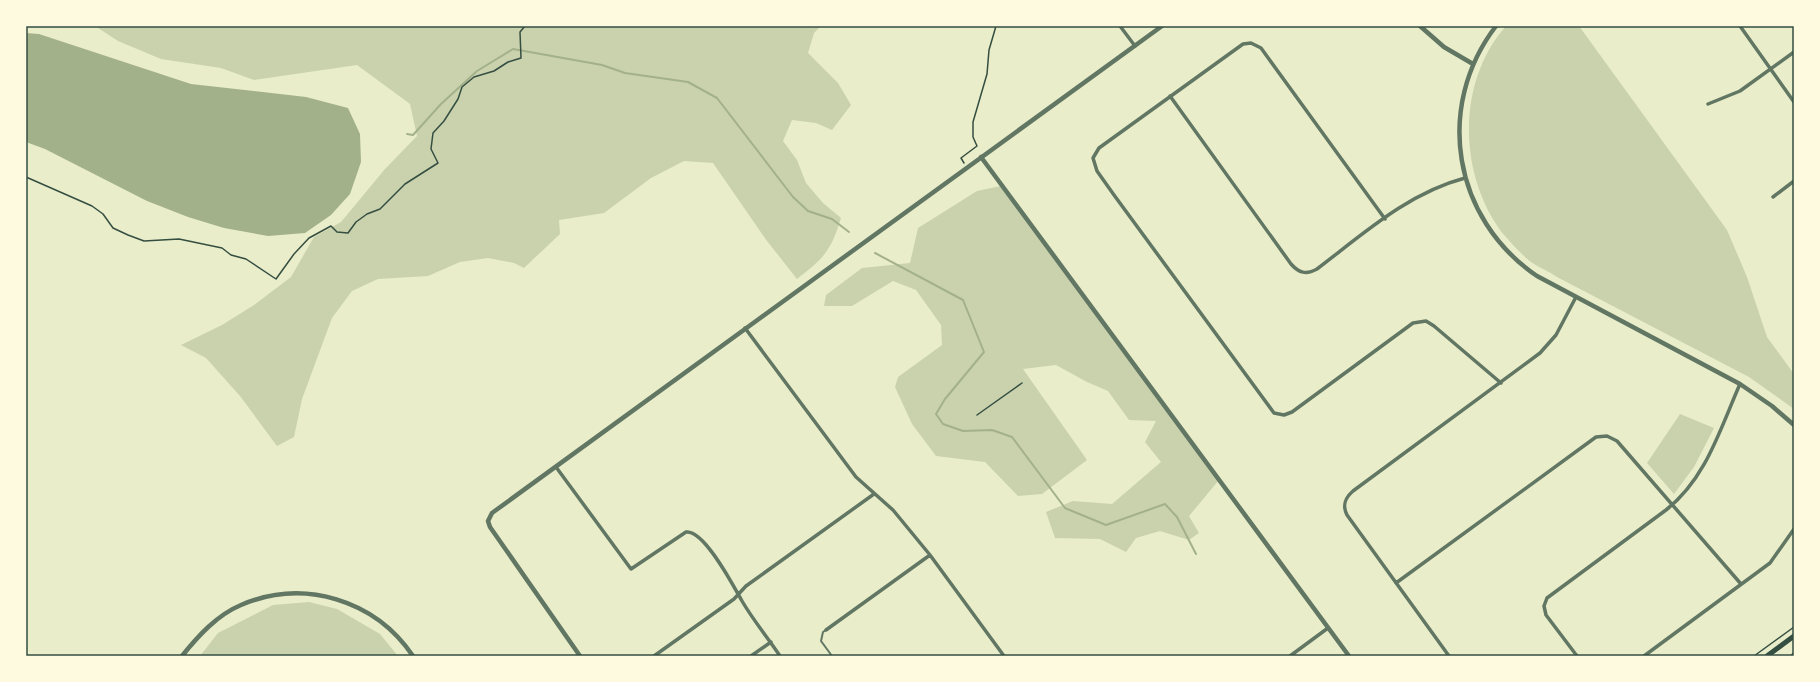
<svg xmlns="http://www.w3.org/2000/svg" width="1820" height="682" font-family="Cabin,sans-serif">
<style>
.green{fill:#cad2ad}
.water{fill:#a3b18a}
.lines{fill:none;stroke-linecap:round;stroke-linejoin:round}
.stream{stroke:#a3b18a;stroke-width:2}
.path{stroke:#344e41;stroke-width:1.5}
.service{stroke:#617663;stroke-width:2}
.minor{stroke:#617663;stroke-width:3.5}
.tertiary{stroke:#617663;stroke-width:4.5}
.secondary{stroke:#344e41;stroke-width:5}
.neatline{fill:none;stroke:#344e41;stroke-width:1.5}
</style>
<rect width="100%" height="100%" fill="#e9edc9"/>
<path class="green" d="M95,26h726l-7,7 -6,20 30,30 13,22 -19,25 -16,-7 -24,-3 -9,21 14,19 9,23 17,20 18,15c-10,33 -17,40 -44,61l-30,-38 -54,-78 -29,-2 -33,17 -47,35 -45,7 1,14 -36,34 -10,-5 -26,-5 -28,4 -32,14 -50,3 -26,12 -20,27 -30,81 -8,38 -17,9 -37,-50 -34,-38 -25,-13 41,-20 32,-20 37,-28 23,-40 27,-15 44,-53 32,-33 -7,-32 -53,-39 -103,15 -33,-12 -60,-9 -43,-18z
M1506,26h73l148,204 20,47 20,60 27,37v35l-45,-32 -192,-100c-8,-6 -18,-9 -26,-15 -7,-5 -28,-27 -33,-35 -40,-59 -40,-147 8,-201z
M1001,186l218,294 -30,36 10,17 -10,7 -29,-9 -24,7 -10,14 -26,-13 -45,-1 -9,-26 27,-11 39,3 49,-42 -16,-20 11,-21 -27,-1 -21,-29 -21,-9 -31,-17 -33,4 64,91 -45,34 -24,2 -33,-34 -49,-6 -24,-32 -17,-37 3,-10 44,-32 -1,-20 -25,-35 -23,-9 -41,25h-28l2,-11 36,-27 48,-5 8,-35 59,-37z
M1680,414l34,14 -20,39 -20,27 -27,-31z
M309,602l28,7 43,25 18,22h-198l18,-23 55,-28z"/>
<path class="water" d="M26,33l13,1 152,50 115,13 42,11 12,26 1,28 -11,32 -19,21 -26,18 -37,3 -44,-8 -36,-11 -41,-16 -102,-52 -19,-7z"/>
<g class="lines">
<path class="stream" d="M407,134l6,1 28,-31 36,-33 36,-22 89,16 23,8 63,9 29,16 76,99 15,14 24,8 17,13
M875,253l88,47 21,52 -39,47 -9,15 7,10 20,7 29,-1 20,7 53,71 41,17 59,-21 12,13 19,37"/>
<path class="path" d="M964,163l-3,-5 16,-12 -4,-9v-15l14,-48 2,-24 7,-24
M26,177l66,29 11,8 10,14 15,7 16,6 35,-2 43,9 9,7 15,4 30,20 18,-25 15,-16 22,-12 6,6 11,1 8,-11 11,-8 13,-5 25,-25 33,-21 -7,-14 2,-16 11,-12 14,-22 4,-12 12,-10 20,-6 14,-9 13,-4 -1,-26 5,-6
M977,415l45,-32
M1754,656l40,-29"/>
<path class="service" d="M826,630l-3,2 -2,9 11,15"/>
<path class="minor" d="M1120,26l15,20
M1740,26l54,76
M1170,96l121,168c8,9 15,11 26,5 46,-35 91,-76 148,-91
M1708,104l32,-13 54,-39
M1773,197l21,-16
M1385,219l-124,-171 -10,-5 -8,1 -144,104 -6,10 4,13 17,24 160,218 10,2 8,-3 121,-89 13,-2 8,5 67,57
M745,328l111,149 37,33 37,45 -104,75
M556,467l75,102 55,-37c18,-3 48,55 56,69 11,19 26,37 38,55
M930,555l74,101
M1396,583l200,-146 11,-1 10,5 124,143
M654,656l80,-57 12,-13 128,-92
M751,656l20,-14
M1290,656l38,-28
M1449,656l-102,-141c-5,-10 -2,-17 6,-24l187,-138 16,-18 20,-38
M1577,656l-31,-41 -2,-9 3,-8 119,-88c40,-31 54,-81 74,-126
M1644,656l126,-93 24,-34"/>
<path class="tertiary" d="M1420,26l24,21 29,17
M1496,26c-62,81 -43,193 41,250l203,108 32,22 22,19
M981,157l368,499
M182,656c16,-20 35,-41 59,-51 63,-27 134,-5 172,51
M580,656l-90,-129 -2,-6 4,-8 670,-487"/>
<path class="secondary" d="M1767,656l27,-20
M1793,656l1,-1"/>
</g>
<rect width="1820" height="682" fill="none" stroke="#fefae0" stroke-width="54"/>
<rect x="27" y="27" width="1766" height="628" class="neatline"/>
</svg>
